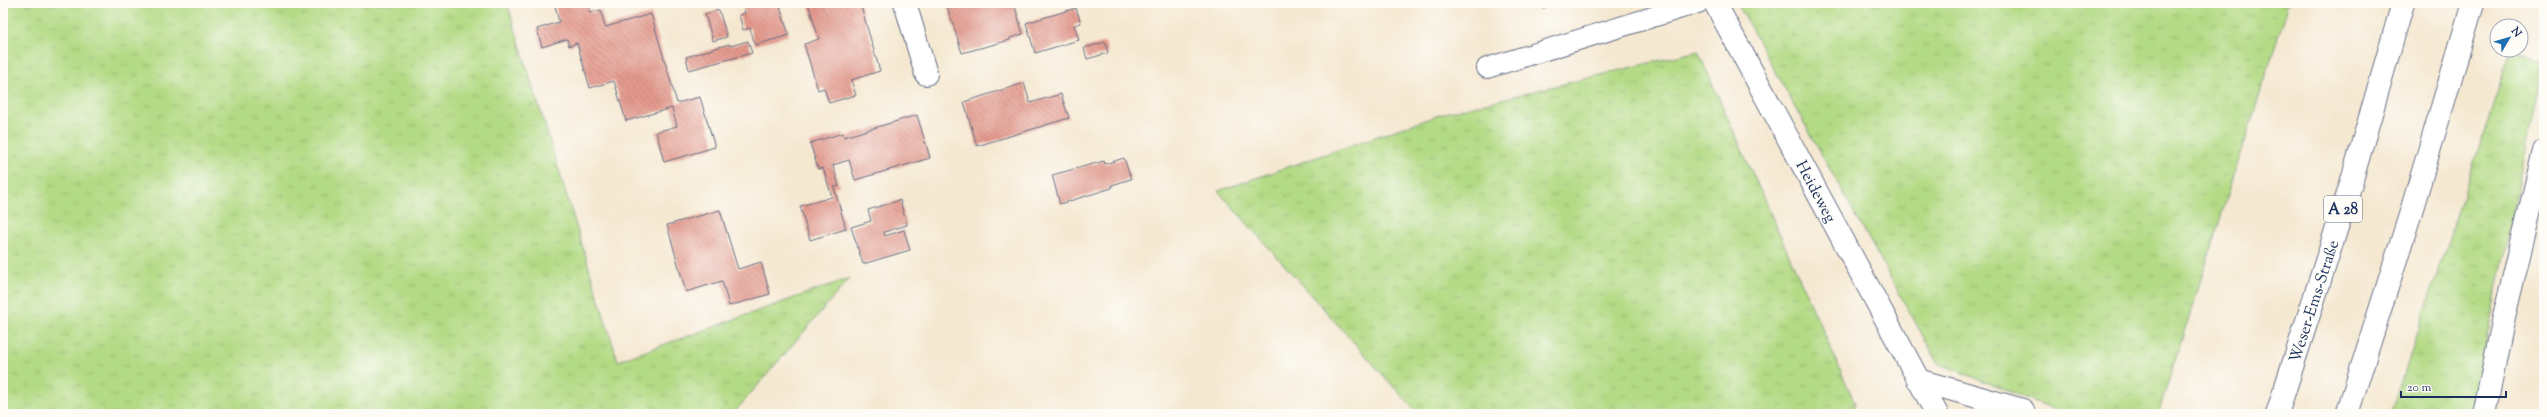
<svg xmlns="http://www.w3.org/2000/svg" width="2547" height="417" font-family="'Sorts Mill Goudy',serif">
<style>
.grass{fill:url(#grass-tufts);stroke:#678471}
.building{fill:url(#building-back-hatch)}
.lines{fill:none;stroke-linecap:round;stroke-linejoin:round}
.lane-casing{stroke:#677086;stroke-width:22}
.street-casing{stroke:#677086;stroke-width:24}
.secondary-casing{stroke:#677086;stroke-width:24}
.highway-casing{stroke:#677086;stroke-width:24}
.lane{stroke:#fff;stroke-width:20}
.street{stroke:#fff;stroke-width:22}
.secondary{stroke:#fff;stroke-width:22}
.highway{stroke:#fff;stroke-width:22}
.labels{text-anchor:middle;stroke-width:3.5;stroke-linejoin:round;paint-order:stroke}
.shield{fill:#fdfcf7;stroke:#5f6c8c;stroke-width:1}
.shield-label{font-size:15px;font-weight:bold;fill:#1b2f5e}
.street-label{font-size:16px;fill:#1b2f5e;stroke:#fdfcf7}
</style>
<defs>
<pattern id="grass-tufts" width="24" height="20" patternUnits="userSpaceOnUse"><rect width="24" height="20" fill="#b3da84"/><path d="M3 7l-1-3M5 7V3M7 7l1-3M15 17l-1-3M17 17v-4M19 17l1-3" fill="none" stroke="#99bb74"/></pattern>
<pattern id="building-back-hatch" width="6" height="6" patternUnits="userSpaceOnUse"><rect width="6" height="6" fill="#e4998c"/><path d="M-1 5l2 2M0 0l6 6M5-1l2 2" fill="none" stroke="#b87d76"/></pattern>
</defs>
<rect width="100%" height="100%" fill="#fdfcf7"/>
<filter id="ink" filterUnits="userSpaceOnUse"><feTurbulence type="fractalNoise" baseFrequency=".025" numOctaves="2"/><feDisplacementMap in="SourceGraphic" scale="8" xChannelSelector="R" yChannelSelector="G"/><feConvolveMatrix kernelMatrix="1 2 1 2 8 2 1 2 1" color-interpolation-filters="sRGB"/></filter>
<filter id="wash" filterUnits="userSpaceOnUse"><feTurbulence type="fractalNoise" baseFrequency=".012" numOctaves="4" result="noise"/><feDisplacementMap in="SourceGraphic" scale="16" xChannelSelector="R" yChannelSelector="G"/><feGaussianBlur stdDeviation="0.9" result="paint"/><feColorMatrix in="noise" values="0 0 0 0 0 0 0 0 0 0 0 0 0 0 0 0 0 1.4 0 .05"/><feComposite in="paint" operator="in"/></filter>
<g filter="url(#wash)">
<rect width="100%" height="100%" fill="#f5e8d1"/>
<path class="grass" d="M3,3h504l111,358 232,-83 -117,136h-730z
M1737,3h552l-131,411h-92l-128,-51z
M2511,50l33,11v3l-73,350h-80z
M1698,51l157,352 -1,11h-436l-200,-223 227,-78z"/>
<g id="blocks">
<path class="building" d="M564,3h24l2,10 11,-3 4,17 46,-13 26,89 23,-6 15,50 -51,15 -8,-30 21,-6 -5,-18 -46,13 -12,-40 -24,7 -13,-45 -8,3 -2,-7 -25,8 -5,-18 22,-7 -4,-16z
M742,3h49l-11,4 9,28 -34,10 -5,-17 -7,2 -4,-15 6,-2z
M808,3h52l20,68 -29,9 5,15 -27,8 -5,-15 -6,2 -14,-46 15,-5z
M958,3h56l9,31 -13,4v2l-48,13 -15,-47z
M1542,3h17l-16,5z
M1076,8l5,15 -7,2 5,15 -44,13 -9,-30z
M719,10l8,27 -14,4 -8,-27z
M748,41l4,12 -63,17 -3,-13 43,-13 1,2z
M1105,42l3,11 -21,6 -3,-11z
M1024,83l6,20 31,-9 8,24 -92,28 -13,-44z
M917,115l13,43 -75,22 -6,-20 -16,5 6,21 -5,1 12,42 -36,11 -10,-34 32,-9 -9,-29 -5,1 -8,-26 33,-10 1,4z
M1124,158l7,21 -19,6v3l-52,16 -8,-29 52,-14 1,3z
M900,200l7,25 -23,7 1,4 19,-6 6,20 -47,14 -12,-37 20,-6 -3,-11z
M720,210l18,59 23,-7 9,32 -41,12 -7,-25 -36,11 -19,-67z"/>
</g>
</g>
<g filter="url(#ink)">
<use href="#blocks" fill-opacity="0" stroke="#677086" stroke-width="1"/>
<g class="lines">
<defs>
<path id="lane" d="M1487,68l211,-65"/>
<path id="street" d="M905,3l21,71
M1715,3l222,411
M1918,380l105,30v4"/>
<path id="secondary" d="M2484,414l20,-97 40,-166"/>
<path id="highway" d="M2277,414l72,-224 54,-187
M2347,414l63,-199 63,-212"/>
</defs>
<use href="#lane" class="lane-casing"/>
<use href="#street" class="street-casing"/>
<use href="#secondary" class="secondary-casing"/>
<use href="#highway" class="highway-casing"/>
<use href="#lane" class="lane"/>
<use href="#street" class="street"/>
<use href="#secondary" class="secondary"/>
<use href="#highway" class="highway"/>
</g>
</g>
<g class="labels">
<rect class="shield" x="2324" y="196" width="38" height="26" rx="3"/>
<g class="shield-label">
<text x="2343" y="214">A 28</text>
</g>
<g class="street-label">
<text transform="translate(1817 191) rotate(62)" y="6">Heideweg</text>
<text transform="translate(2313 301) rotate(-72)" y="6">Weser-Ems-Straße</text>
</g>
</g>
<rect width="2547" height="417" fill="none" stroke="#fdfcf7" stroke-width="16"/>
<g transform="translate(2509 38) rotate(52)"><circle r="19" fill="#fdfcf7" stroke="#a3aaba"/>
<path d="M0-3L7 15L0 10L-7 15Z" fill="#1f6fb2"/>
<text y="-6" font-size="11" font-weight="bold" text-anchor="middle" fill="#1b2f5e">N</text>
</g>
<path d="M2401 391v6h105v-6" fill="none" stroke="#1b2f5e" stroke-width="2"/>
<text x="2407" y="391" font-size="12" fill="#1b2f5e" stroke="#fdfcf7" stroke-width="3" paint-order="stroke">20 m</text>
</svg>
